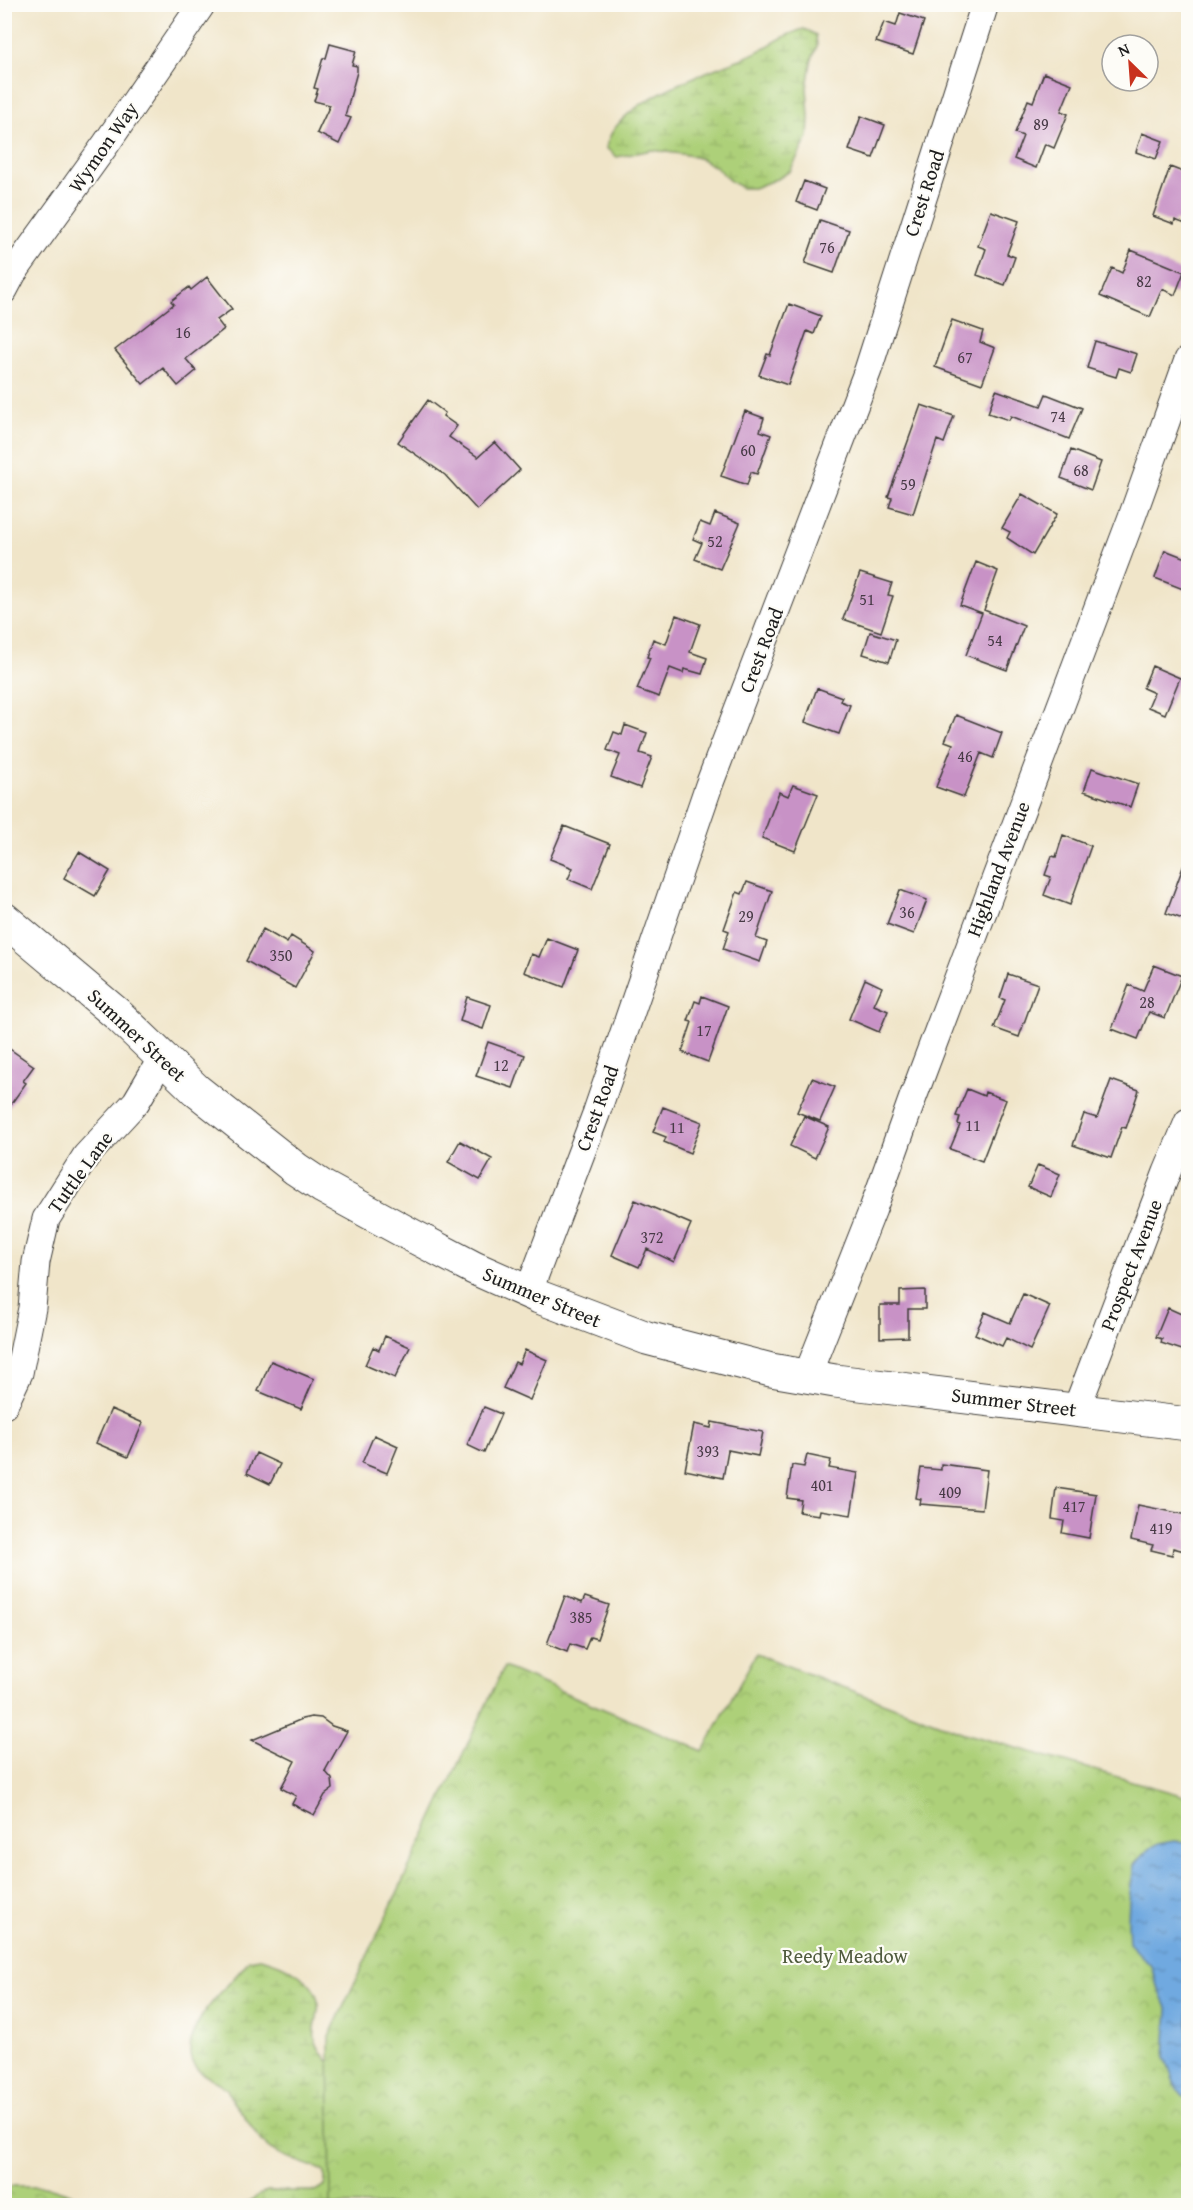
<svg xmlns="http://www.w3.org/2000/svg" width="1193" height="2210" font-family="'Gentium Book Plus',serif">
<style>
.wetland{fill:url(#wetland-marsh);stroke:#64764a;stroke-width:1.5}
.park{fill:url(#park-crowns);stroke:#64764a;stroke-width:1.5}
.water{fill:url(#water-ripples);stroke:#46627e;stroke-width:1.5}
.building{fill:#c892c6}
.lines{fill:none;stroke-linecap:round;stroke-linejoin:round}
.minor-casing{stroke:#3c3a36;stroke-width:29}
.major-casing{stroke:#3c3a36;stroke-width:35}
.minor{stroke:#fff;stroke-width:27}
.major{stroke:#fff;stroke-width:33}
.labels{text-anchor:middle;stroke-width:4.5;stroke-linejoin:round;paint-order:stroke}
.number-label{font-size:16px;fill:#473a46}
.street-label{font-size:20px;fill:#1c1c1c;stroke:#fdfcf7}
.park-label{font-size:20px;fill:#4f5b3d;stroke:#fdfcf7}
</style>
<defs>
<pattern id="wetland-marsh" width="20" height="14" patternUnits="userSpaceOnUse" patternTransform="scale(1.5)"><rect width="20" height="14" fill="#add079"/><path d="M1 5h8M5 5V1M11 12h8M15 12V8" fill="none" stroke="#94b268"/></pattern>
<pattern id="park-crowns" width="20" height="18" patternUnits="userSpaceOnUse" patternTransform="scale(1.5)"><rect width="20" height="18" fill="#add079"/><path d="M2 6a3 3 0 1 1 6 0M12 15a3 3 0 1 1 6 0" fill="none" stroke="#94b268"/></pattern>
<pattern id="water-ripples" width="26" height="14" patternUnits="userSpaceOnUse" patternTransform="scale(1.5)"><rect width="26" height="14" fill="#70a9e0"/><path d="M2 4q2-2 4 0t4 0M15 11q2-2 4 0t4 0" fill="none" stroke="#5b89b5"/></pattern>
</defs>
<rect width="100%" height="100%" fill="#fdfcf7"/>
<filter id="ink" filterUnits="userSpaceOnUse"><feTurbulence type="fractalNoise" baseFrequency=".0167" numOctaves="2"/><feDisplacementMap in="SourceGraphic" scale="12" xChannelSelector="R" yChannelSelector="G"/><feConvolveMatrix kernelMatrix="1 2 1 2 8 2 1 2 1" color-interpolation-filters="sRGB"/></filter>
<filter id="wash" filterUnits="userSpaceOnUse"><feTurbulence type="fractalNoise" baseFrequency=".008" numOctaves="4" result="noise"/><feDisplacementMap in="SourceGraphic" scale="24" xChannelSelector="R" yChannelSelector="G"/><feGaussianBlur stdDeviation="1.35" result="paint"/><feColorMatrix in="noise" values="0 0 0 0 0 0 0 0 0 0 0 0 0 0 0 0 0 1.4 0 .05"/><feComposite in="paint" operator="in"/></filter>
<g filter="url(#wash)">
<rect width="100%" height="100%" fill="#f0e5c9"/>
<path class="wetland" d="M804,29l12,6 1,11 -6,16 -4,26 2,28 -1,21 -18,34 -11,7 -25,10h-12l-12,-7 -12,-12 -16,-10 -14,-4 -36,-5 -35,7 -11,-9c7,-46 101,-76 140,-91 20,-8 37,-23 58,-28z
M260,1958c23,5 63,24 58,53 -1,10 -5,18 -3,28 3,11 11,20 18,28l74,138h-165l25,-14h48l10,-6v-12l-4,-3c-17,-7 -36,-11 -51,-22 -11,-8 -16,-17 -23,-28 -4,-7 -10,-12 -14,-18 -3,-4 -4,-9 -6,-13 -10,-10 -38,-15 -37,-38 0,-36 40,-64 59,-91z"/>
<path class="park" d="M756,1654l208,79 224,64v408h-857l-2,-168 175,-370 199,84z
M5,2186h40l59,19h-99z"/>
<path class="water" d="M1174,1841l14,3v256l-7,-7 -8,-13 -8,-23 3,-47 -12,-27 -5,-17 -22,-23 -1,-21 1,-22 5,-35 12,-14 12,-7z"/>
<g id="blocks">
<path class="building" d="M900,13l24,8 -11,33 -37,-12 8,-20 12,4z
M330,44l26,7 -4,14 5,1v6l-12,44 6,2 -12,26 -22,-11 13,-28 -16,-4 4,-12 -4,-1 9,-30h3z
M1044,73l28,11 -11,27 7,3 -14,34 -9,-4 -9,24 -22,-9 9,-23 -8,-3 13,-33 5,2z
M861,116l24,9 -12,33 -24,-8z
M1142,133l21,8 -7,18 -20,-7z
M1170,167l18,7v51l-13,-5 -1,4 -21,-8z
M804,181l21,8 -8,21 -21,-8z
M991,211l28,10 -12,33 8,3 -10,28 -28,-10 9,-26 -8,-3z
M820,220l29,10 -15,43 -29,-10z
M1131,250l53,22 -9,23 -13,-6 -12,28 -50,-21 12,-28 10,5z
M207,277l25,32 -15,11 7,9 -38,30 10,12 -18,15 -15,-18 -20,16 -28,-34 59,-46 -3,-3 18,-14 2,3z
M789,304l32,12 -7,18 -7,-3 -19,54 -29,-10 8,-21 3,1z
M952,320l31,11 -3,11 15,6 -13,36 -47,-17z
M1095,341l42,13 -6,18 -12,-4 -3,9 -29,-9z
M996,390l45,16 5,-12 36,14 -13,31 -58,-23 -2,4 -21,-7z
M428,400l17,13 -2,3 14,10 -8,11 29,20 17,-15 25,28 -43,40 -32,-35 -47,-33z
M921,405l33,11 -10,27 -7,-3 -24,74 -24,-7 3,-9 -4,-1z
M745,411l19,7 -4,13 11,4 -14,39 -6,-2 -4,13 -26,-9z
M1071,450l30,12 -10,28 -30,-12z
M1022,494l35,20 -24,41 -26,-17 3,-6 -8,-4z
M715,513l25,10 -20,46 -25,-10 7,-16 -9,-4 7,-17 10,4z
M1165,550l23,9v32l-33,-13z
M976,562l22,9 -14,39 40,16 -17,44 -41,-15 16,-42 -22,-8z
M860,573l32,10 -4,12 5,1 -12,36 -38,-13z
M676,615l24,9 -10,28 17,6 -5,16 -18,-5 -1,4 -13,-5 -11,29 -22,-8 13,-31 -3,-1 6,-18 13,5z
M870,632l26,8 -7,22 -26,-8z
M1152,666l28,12 -15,36 -17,-7 6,-14 -11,-5z
M817,688l25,9 -2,4 10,4 -11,29 -34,-12z
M956,715l46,18 -9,25 -12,-5 -17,44 -28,-10 17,-43 -8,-3z
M625,725l22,8 -7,20 12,4 -12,31 -29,-11 9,-22 -13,-5 7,-18 8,3z
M1092,768l46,16 -8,23 -46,-16z
M793,785l25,9 -23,57 -33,-13 17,-46 9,4z
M564,826l46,18 -18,45 -24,-10 5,-11 -23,-9z
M1063,835l28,11 -21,59 -26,-10 7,-18 -6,-2 7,-19 4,1z
M79,852l31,19 -15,25 -31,-18z
M1186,859h2v62l-22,-8z
M747,882l25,9 -16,47 11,4 -7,20 -37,-13 6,-18 -5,-2 13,-37 5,2z
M900,890l27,10 -13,34 -27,-10z
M263,929l24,14 4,-7 24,15 -20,37 -49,-27z
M547,938l31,12 -14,37 -40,-15 7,-18 8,3z
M1154,965l28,11 -17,42 -16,-6 -11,27 -26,-10 17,-44 14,6z
M1008,974l30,10 -19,53 -25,-9 11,-28 -5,-2z
M865,979l17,8 -8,18 14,6 -9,21 -30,-13z
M702,996l26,10 -20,56 -26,-10 10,-30 -4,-1 7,-20 5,2z
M467,997l24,8 -8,24 -23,-8z
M488,1042l37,13 -12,33 -37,-12z
M4,1045l30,21 -11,15 3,2 -22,31z
M812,1078l23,9 -15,34 -23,-9z
M1111,1080l28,10 -13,38 -4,-1 -11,31 -38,-13 11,-31 13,4z
M967,1089l17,7 1,-4 21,8 -24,61 -32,-12 10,-24 -2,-1 2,-7 -4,-1z
M663,1107l39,15 -12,31 -26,-11 2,-5 -13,-5z
M804,1116l25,11 -14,31 -25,-12z
M460,1141l32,18 -12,21 -32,-18z
M1038,1165l22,9 -9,23 -23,-10z
M635,1200l56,24 -17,38 -27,-13 -8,18 -27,-12z
M925,1290v19h-17v28l-28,1v-33h20v-14z
M1023,1294l27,12 -20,44 -24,-12 -4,8 -27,-12 10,-22 25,11z
M1168,1308l20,9v35l-27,-9 1,-4 -6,-2z
M385,1336l25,11 -15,31 -30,-13 8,-18 6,3z
M525,1350l22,10 -17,40 -27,-12 12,-26 4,2z
M271,1361l43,18 -13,30 -43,-18z
M484,1407l17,7 -17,39 -17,-8z
M111,1409l32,14 -15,34 -32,-14z
M712,1422l51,10 -5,24 -30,-6 -5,28 -38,-8 9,-46 17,4z
M374,1435l24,11 -11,27 -25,-10z
M256,1453l24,11 -10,20 -23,-11z
M807,1455l24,5 -2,8 29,5 -7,42 -31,-5 -1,5 -20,-3 2,-12 -14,-2 5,-33 12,2z
M941,1464l46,6 -5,39 -62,-5 1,-5 -5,-1 5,-30 20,2z
M1056,1488l40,6 -7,44 -27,-5 2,-12 -12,-2z
M1138,1505l50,10v37l-15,-4 -1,7 -21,-5 2,-5 -22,-5z
M565,1596l17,7 3,-6 24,8 -12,34 -7,-2 -5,12 -15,-5 -3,8 -20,-8z
M311,1717l10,1 11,8 15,5 -22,40 7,8 1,10 -8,6 -11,20 -22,-11 4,-8 -15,-8 14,-27 -43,-21 50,-21z"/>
</g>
</g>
<g filter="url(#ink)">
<use href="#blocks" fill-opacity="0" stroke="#3c3a36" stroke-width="1.5"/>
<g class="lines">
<defs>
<path id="minor" d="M4,290l9,-17 93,-129 96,-140
M528,1293l68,-179 113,-329 159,-415 117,-366
M807,1376l66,-167 39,-109 221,-586 55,-154
M4,1405l15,-32 13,-65 4,-46 10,-43 40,-63 50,-54 26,-44
M1076,1410l91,-238 21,-50"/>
<path id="major" d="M4,919l113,95 79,76 100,79 27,18 88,48 63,33 65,29 108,41 124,32 64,11 353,43"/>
</defs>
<use href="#minor" class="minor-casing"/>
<use href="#major" class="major-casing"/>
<use href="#minor" class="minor"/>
<use href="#major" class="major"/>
</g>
</g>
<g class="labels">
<g class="number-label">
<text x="1041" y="130">89</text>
<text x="827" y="253">76</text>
<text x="1144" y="287">82</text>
<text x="183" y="338">16</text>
<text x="965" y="363">67</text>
<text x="1058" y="422">74</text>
<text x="748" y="456">60</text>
<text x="1081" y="476">68</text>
<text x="908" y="490">59</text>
<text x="715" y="547">52</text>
<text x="867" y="605">51</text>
<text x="995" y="646">54</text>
<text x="965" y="762">46</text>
<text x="907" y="918">36</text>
<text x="746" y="922">29</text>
<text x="281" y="961">350</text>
<text x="1147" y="1008">28</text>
<text x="704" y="1036">17</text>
<text x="501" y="1071">12</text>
<text x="973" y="1131">11</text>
<text x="677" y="1133">11</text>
<text x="652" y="1243">372</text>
<text x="708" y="1457">393</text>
<text x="822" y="1491">401</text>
<text x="950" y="1498">409</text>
<text x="1074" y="1512">417</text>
<text x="1161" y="1534">419</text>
<text x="581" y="1623">385</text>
</g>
<g class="street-label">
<text transform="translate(103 147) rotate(-55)" y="7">Wymon Way</text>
<text transform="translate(924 193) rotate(-72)" y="7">Crest Road</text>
<text transform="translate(761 650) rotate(-69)" y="7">Crest Road</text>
<text transform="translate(998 869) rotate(-69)" y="7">Highland Avenue</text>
<text transform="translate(137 1035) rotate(43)" y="7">Summer Street</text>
<text transform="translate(597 1108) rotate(-70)" y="7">Crest Road</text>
<text transform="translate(80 1172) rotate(-54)" y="7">Tuttle Lane</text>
<text transform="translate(1131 1265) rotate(-69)" y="7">Prospect Avenue</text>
<text transform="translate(542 1297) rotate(23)" y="7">Summer Street</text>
<text transform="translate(1014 1402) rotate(7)" y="7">Summer Street</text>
</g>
<g class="park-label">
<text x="845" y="1963">Reedy Meadow</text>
</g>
</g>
<rect width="1193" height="2210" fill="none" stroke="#fdfcf7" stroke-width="24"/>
<g transform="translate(1130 63) rotate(335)"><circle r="28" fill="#fdfcf7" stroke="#a3a29f" stroke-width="1.5"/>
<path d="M0-4.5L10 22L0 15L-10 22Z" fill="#c8321e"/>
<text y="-9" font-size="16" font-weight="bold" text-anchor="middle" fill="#1c1c1c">N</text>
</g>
</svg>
